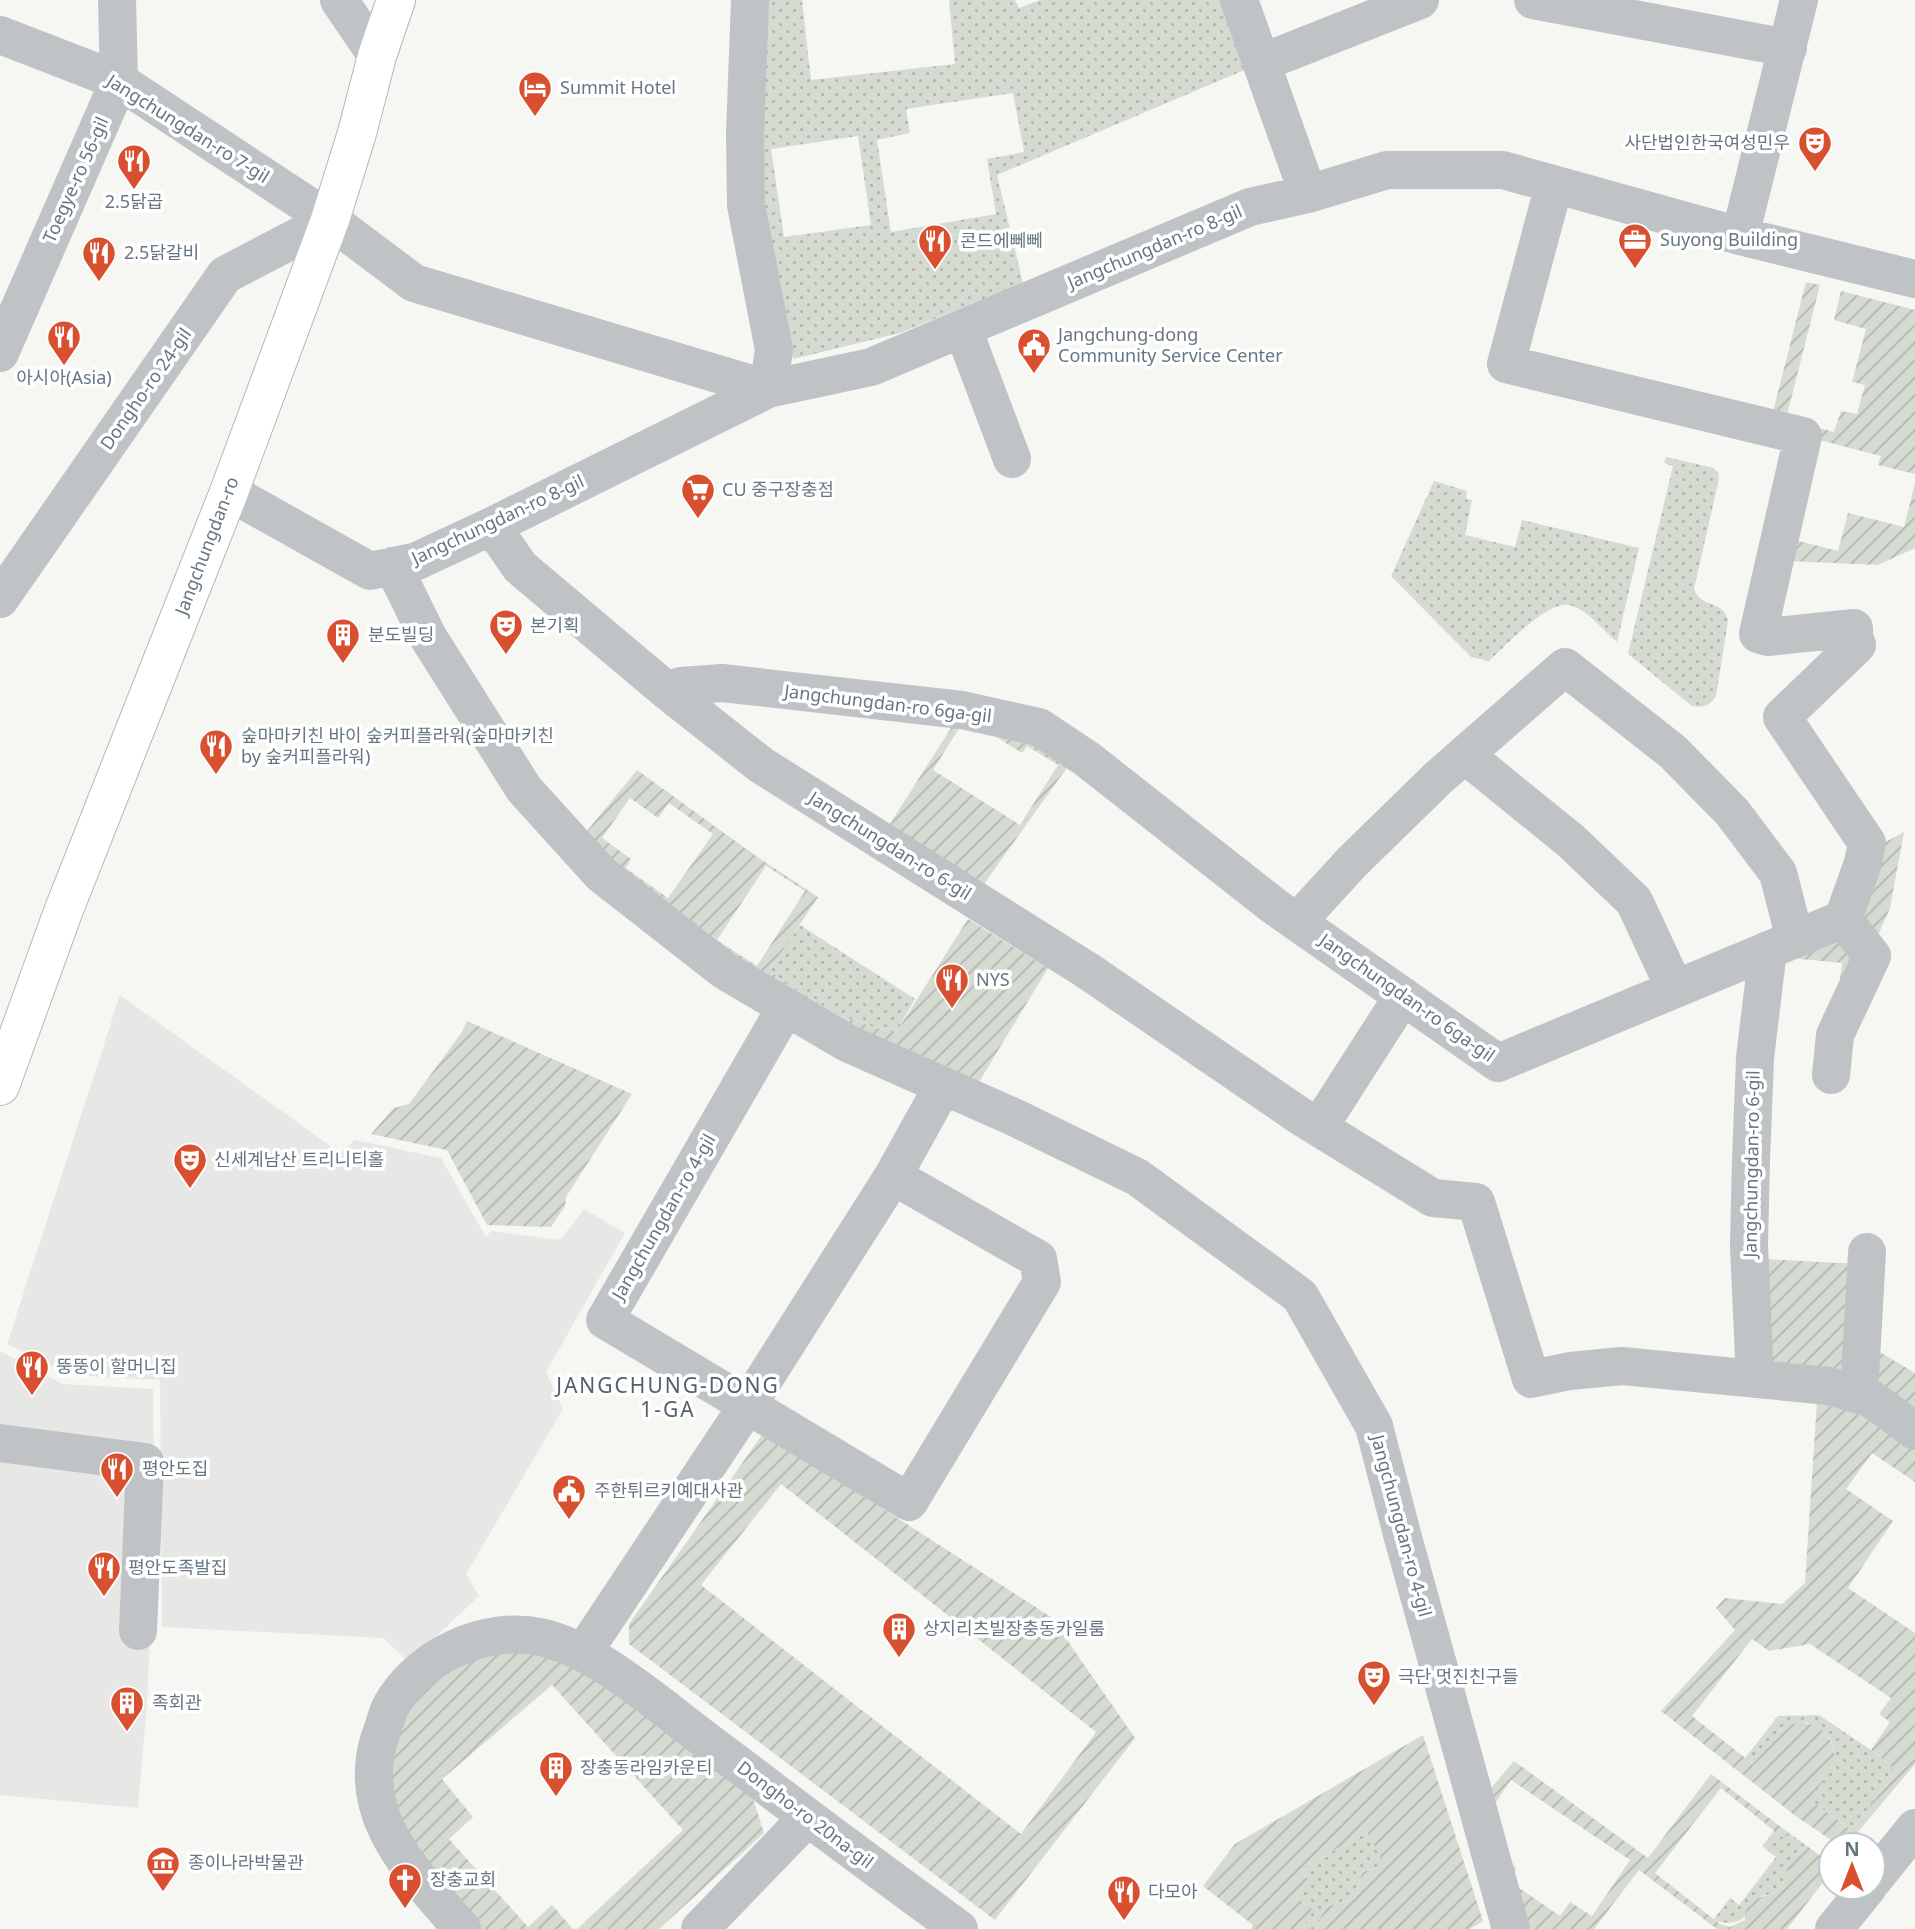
<svg xmlns="http://www.w3.org/2000/svg" width="1915" height="1929" viewBox="0 0 1915 1929" font-family="'Noto Sans','Noto Sans KR',sans-serif">
<style>
.built{fill:#e7e7e6}
.grass{fill:url(#grass-dots);fill-rule:evenodd}
.garden{fill:url(#garden-furrows);fill-rule:evenodd}
.lines{fill:none;stroke-linecap:round;stroke-linejoin:round}
.major-casing{stroke:#b3b7ba;stroke-width:40}
.minor{stroke:#bfc3c6;stroke-width:38}
.major{stroke:#fff;stroke-width:38}
.labels{text-anchor:middle;stroke-width:7;stroke-linejoin:round;paint-order:stroke}
.poi-label{font-size:18px;fill:#677782;stroke:#fff;text-anchor:start}
.street-label{font-size:18px;fill:#677782;stroke:#fff}
.quarter-label{font-size:21px;letter-spacing:2px;fill:#546068;stroke:#fff}
</style>
<defs>
<pattern id="grass-dots" width="8" height="8" patternUnits="userSpaceOnUse" patternTransform="scale(1.75)"><rect width="8" height="8" fill="#d6dbd2"/><path d="M2 2h.1M6 6h.1" fill="none" stroke="#b1b6b0" stroke-width="1.8" stroke-linecap="round"/></pattern>
<pattern id="garden-furrows" width="10" height="10" patternUnits="userSpaceOnUse" patternTransform="scale(1.75)"><rect width="10" height="10" fill="#d6dbd2"/><path d="M-1 1l2-2M0 10L10 0M9 11l2-2" fill="none" stroke="#b1b6b0"/></pattern>
</defs>
<rect width="100%" height="100%" fill="#f6f6f3"/>
<path class="built" d="M120,995L340,1153L355,1140L441,1158L486,1237L491,1231L560,1240L584,1209L625,1233L546,1372L563,1409L466,1574L479,1596L409,1662L383,1638L162,1627L160,1380L69,1375L7,1344Z
M0,1351L63,1384L153,1389L155,1538L147,1701L138,1808L0,1795Z"/>
<path class="grass" d="M766,0H802L811,80L955,64L949,0H1015L1019,8L1040,0H1239L1261,63L997,175L1023,283L900,333L793,359L761,198ZM1013,93L1024,152L987,159L996,214L891,232L877,140L910,133L906,109ZM858,136L871,225L784,237L771,149Z
M1666,457L1714,468L1718,473L1719,479L1694,589C1701,609 1725,600 1728,621L1716,696C1709,706 1705,708 1692,706L1628,654L1673,466L1664,463Z
M1434,481L1467,491L1466,499L1472,500L1465,535L1515,547L1522,520L1639,548L1617,642C1603,630 1587,609 1569,605C1548,600 1504,647 1489,661L1471,657L1391,576Z
M800,925L915,999L895,1034L837,1015L768,971Z
M1819,1715L1871,1750L1897,1771L1851,1830L1809,1799C1821,1782 1846,1754 1826,1734C1822,1729 1813,1726 1807,1722L1781,1729L1754,1764L1745,1758L1778,1716Z
M1775,1830L1782,1837L1793,1836L1807,1846C1804,1848 1800,1850 1797,1853C1783,1868 1791,1893 1761,1896C1749,1915 1739,1929 1713,1920L1730,1898L1739,1905L1776,1857L1762,1846Z
M1367,1832L1386,1866L1362,1872L1355,1899L1325,1907L1316,1929H1303L1311,1909L1297,1898L1306,1882L1302,1868Z"/>
<path class="garden" d="M1806,282L1820,285L1786,419L1834,432L1841,411L1857,414L1865,385L1852,382L1866,329L1834,320L1841,291L1915,310V474L1878,465L1881,456L1769,427Z
M1915,483V548L1878,565L1788,561L1791,539L1838,551L1848,513L1904,527Z
M958,717L1030,730L1071,762L979,891L886,830ZM961,725L975,733L982,728L1022,753L1027,746L1058,765L1020,825L933,770Z
M637,770L756,856L818,897L769,971L837,1015L895,1034L968,919L1048,968L976,1087L760,983L582,837ZM630,798L658,818L669,803L713,834L668,898L626,868L631,859L602,838ZM766,866L805,891L757,966L717,940Z
M1904,832L1890,908L1872,949L1854,923L1873,849Z
M1845,927L1867,957L1835,1021L1842,963L1780,957Z
M467,1021L632,1094L566,1197L565,1206L551,1227L487,1225L447,1150L371,1134L394,1108L409,1104L462,1032Z
M1763,1259L1859,1264L1855,1382L1764,1373Z
M1878,1351L1915,1373V1420L1874,1392Z
M1817,1401H1842L1915,1451V1482L1872,1453L1846,1489L1893,1521L1848,1588L1915,1633V1764L1852,1839L1834,1842L1797,1817L1661,1711L1735,1630L1716,1608L1725,1598L1782,1604L1805,1583ZM1752,1639L1769,1651L1810,1644L1891,1698L1879,1714L1890,1722L1871,1750L1897,1771L1851,1830L1809,1799C1817,1788 1829,1776 1833,1763C1840,1735 1809,1713 1785,1727C1773,1734 1763,1753 1753,1764L1692,1716Z
M764,1432L1051,1617L1135,1738L995,1920L629,1644V1624ZM781,1484L1096,1732L1021,1834L701,1585Z
M540,1637L752,1796L764,1833L659,1929H577L683,1830L552,1685L442,1779L473,1817L449,1839L528,1927L552,1905L573,1929H462L408,1867L376,1745L417,1673Z
M1423,1735L1483,1921L1470,1929H1316L1325,1907L1355,1899L1362,1872L1385,1866L1367,1832L1302,1868L1306,1882L1297,1898L1312,1909L1303,1929H1251L1253,1925L1203,1886L1235,1844Z
M1514,1761L1648,1858L1711,1774L1793,1836L1782,1837L1721,1788L1655,1873L1720,1924L1730,1927L1745,1920C1746,1889 1769,1903 1781,1886C1787,1878 1786,1868 1790,1860C1794,1854 1802,1850 1807,1846L1830,1863L1831,1872L1787,1929H1717L1639,1870L1594,1929H1516L1481,1800ZM1511,1780L1630,1860L1592,1916L1570,1902L1560,1916L1512,1883L1516,1868L1506,1859L1491,1809Z"/>
<g class="lines">
<g class="major-casing">
<path id="major" d="M0,1086L63,912L229,492L330,220L357,133L377,56L396,0"/>
</g>
<path class="minor" d="M339,0L377,56
M750,0L745,134L746,205L774,350L768,389
M1239,0L1308,194
M1533,0L1788,48
M0,35L119,81L330,220L414,283L768,389
M1261,63L1420,0
M1740,236L1799,0
M963,329L1012,459
M0,353L119,81L117,0
M229,492L370,571L417,561L492,526L768,389L871,367L1250,207L1308,194L1387,170H1503L1740,236L1915,279
M492,526L520,567L666,690L761,765L1088,971L1300,1116L1433,1198L1476,1202L1531,1379L1570,1371L1622,1366L1829,1386L1870,1398L1915,1431
M393,566L428,637L524,789L601,874L725,971L847,1043L1018,1119L1137,1177L1300,1296L1374,1426L1402,1534L1511,1929
M0,599L225,275L330,220
M666,690L681,686L722,683L962,710L1039,727L1087,759L1274,906L1498,1063L1843,919L1863,863L1867,843L1782,717L1857,645L1854,637V628L1768,637L1758,634L1803,436L1506,364L1554,185
M1465,755L1571,841L1634,901L1675,989
M1297,922L1352,862L1438,778L1565,667L1673,752L1732,812L1778,873L1795,939
M786,1007L605,1320L909,1502L1042,1282L1038,1259L893,1176
M1831,1075L1835,1035L1872,956L1843,919
M1319,1127L1403,996
M1755,1379L1749,1246L1751,1160L1755,1058L1768,950
M1859,1394L1867,1252
M0,1443L145,1462L138,1631
M583,1653L747,1406L893,1176L943,1086
M1873,1880L1915,1828
M462,1929C413,1872 351,1813 382,1731C385,1723 387,1713 391,1706C418,1657 484,1625 540,1637C586,1647 630,1682 667,1710C693,1731 720,1751 747,1771C817,1825 888,1877 959,1929
M700,1929L807,1818
M1834,1929L1868,1887"/>
<use href="#major" class="major"/>
</g>
<defs>
<g id="hotel-pin" transform="scale(1.75)"><path d="M0 17L-7.5 6A9.5 9.5 0 1 1 7.5 6Z" fill="#d95030" stroke="#fff"/><path d="M-6-4.5h1.5V1H6V5H4.5V3h-9V5H-6ZM-4 0a1.8 1.8 0 1 1 3.6 0ZM.5 0V-2.5h3Q6-2.5 6 0Z" fill="#fff"/></g>
<g id="theatre-pin" transform="scale(1.75)"><path d="M0 17L-7.5 6A9.5 9.5 0 1 1 7.5 6Z" fill="#d95030" stroke="#fff"/><path d="M-5-5.5Q0-4 5-5.5V0Q5 5 0 6Q-5 5-5 0ZM-3.3-2.5H-1v1.5H-3.3ZM1-2.5H3.3v1.5H1ZM-2.8 1Q0 5.5 2.8 1Z" fill="#fff"/></g>
<g id="restaurant-pin" transform="scale(1.75)"><path d="M0 17L-7.5 6A9.5 9.5 0 1 1 7.5 6Z" fill="#d95030" stroke="#fff"/><path d="M-5-6h1v4h1v-4h1v4h1v-4h1v5L-1.5 .5V6h-2V.5L-5-1ZM5-6V6H3V1.5H1.5Q1.5-4 5-6Z" fill="#fff"/></g>
<g id="office-pin" transform="scale(1.75)"><path d="M0 17L-7.5 6A9.5 9.5 0 1 1 7.5 6Z" fill="#d95030" stroke="#fff"/><path d="M-6-3h4V-5.5h4V-3h4V5H-6ZM-1-4.5V-3h2v-1.5ZM-6 0V1H6V0Z" fill="#fff"/></g>
<g id="civic-pin" transform="scale(1.75)"><path d="M0 17L-7.5 6A9.5 9.5 0 1 1 7.5 6Z" fill="#d95030" stroke="#fff"/><path d="M-.6-6.5H3V-4.5H.6V-3L4-1V1h2V6H-6V1h2V-1L-.6-3ZM-1.2 2.5V6h2.4V2.5Z" fill="#fff"/></g>
<g id="supermarket-pin" transform="scale(1.75)"><path d="M0 17L-7.5 6A9.5 9.5 0 1 1 7.5 6Z" fill="#d95030" stroke="#fff"/><path d="M-6-5.5h2.5l.6 2H6L4.5 2H-2.5L-4.4-4H-6ZM-1.5 3.2a1.3 1.3 0 1 0 .1 0ZM3 3.2a1.3 1.3 0 1 0 .1 0Z" fill="#fff"/></g>
<g id="building-pin" transform="scale(1.75)"><path d="M0 17L-7.5 6A9.5 9.5 0 1 1 7.5 6Z" fill="#d95030" stroke="#fff"/><path d="M-4-6H4V6H1V3H-1V6H-4ZM-2.5-4.3h1.7v1.8h-1.7ZM.8-4.3h1.7v1.8H.8ZM-2.5-1h1.7V.8h-1.7ZM.8-1h1.7V.8H.8Z" fill="#fff"/></g>
<g id="museum-pin" transform="scale(1.75)"><path d="M0 17L-7.5 6A9.5 9.5 0 1 1 7.5 6Z" fill="#d95030" stroke="#fff"/><path d="M0-6L6-3V-2H-6V-3ZM-5-1h2V3h-2ZM-1-1h2V3h-2ZM3-1h2V3H3ZM-6 4H6V6H-6Z" fill="#fff"/></g>
<g id="church-pin" transform="scale(1.75)"><path d="M0 17L-7.5 6A9.5 9.5 0 1 1 7.5 6Z" fill="#d95030" stroke="#fff"/><path d="M-1.2-6h2.4v3.5h3.3v2.4h-3.3V6h-2.4V-.1h-3.3v-2.4h3.3Z" fill="#fff"/></g>
</defs>
<g fill-rule="evenodd">
<use href="#hotel-pin" x="535" y="88"/>
<use href="#theatre-pin" x="1815" y="143"/>
<use href="#restaurant-pin" x="134" y="161"/>
<use href="#office-pin" x="1635" y="240"/>
<use href="#restaurant-pin" x="935" y="241"/>
<use href="#restaurant-pin" x="99" y="253"/>
<use href="#restaurant-pin" x="64" y="337"/>
<use href="#civic-pin" x="1034" y="345"/>
<use href="#supermarket-pin" x="698" y="490"/>
<use href="#theatre-pin" x="506" y="626"/>
<use href="#building-pin" x="343" y="635"/>
<use href="#restaurant-pin" x="216" y="746"/>
<use href="#restaurant-pin" x="952" y="980"/>
<use href="#theatre-pin" x="190" y="1160"/>
<use href="#restaurant-pin" x="32" y="1367"/>
<use href="#restaurant-pin" x="117" y="1469"/>
<use href="#civic-pin" x="569" y="1491"/>
<use href="#restaurant-pin" x="104" y="1568"/>
<use href="#building-pin" x="899" y="1629"/>
<use href="#theatre-pin" x="1374" y="1677"/>
<use href="#building-pin" x="127" y="1703"/>
<use href="#building-pin" x="556" y="1768"/>
<use href="#museum-pin" x="163" y="1863"/>
<use href="#church-pin" x="405" y="1880"/>
<use href="#restaurant-pin" x="1124" y="1892"/>
</g>
<g class="labels">
<g class="poi-label">
<text x="560" y="94">Summit Hotel</text>
<text x="1790" y="149" text-anchor="end">사단법인한국여성민우</text>
<text x="134" y="208" text-anchor="middle">2.5닭곱</text>
<text x="1660" y="246">Suyong Building</text>
<text x="960" y="247">콘드에뻬뻬</text>
<text x="124" y="259">2.5닭갈비</text>
<text x="1058" y="341">Jangchung-dong<tspan x="1058" dy="21">Community Service Center</tspan></text>
<text x="64" y="384" text-anchor="middle">아시아(Asia)</text>
<text x="722" y="496">CU 중구장충점</text>
<text x="530" y="632">본기획</text>
<text x="368" y="641">분도빌딩</text>
<text x="241" y="742">숲마마키친 바이 숲커피플라워(숲마마키친<tspan x="241" dy="21">by 숲커피플라워)</tspan></text>
<text x="976" y="986">NYS</text>
<text x="214" y="1166">신세계남산 트리니티홀</text>
<text x="56" y="1373">뚱뚱이 할머니집</text>
<text x="142" y="1475">평안도집</text>
<text x="594" y="1497">주한튀르키예대사관</text>
<text x="128" y="1574">평안도족발집</text>
<text x="923" y="1635">상지리츠빌장충동카일룸</text>
<text x="1398" y="1683">극단 멋진친구들</text>
<text x="152" y="1709">족회관</text>
<text x="580" y="1774">장충동라임카운티</text>
<text x="188" y="1869">종이나라박물관</text>
<text x="430" y="1886">장충교회</text>
<text x="1148" y="1898">다모아</text>
</g>
<g class="street-label">
<text transform="translate(188 129) rotate(32)" y="6">Jangchungdan-ro 7-gil</text>
<text transform="translate(76 180) rotate(-66)" y="6">Toegye-ro 56-gil</text>
<text transform="translate(1155 247) rotate(-23)" y="6">Jangchungdan-ro 8-gil</text>
<text transform="translate(146 389) rotate(-55)" y="6">Dongho-ro 24-gil</text>
<text transform="translate(498 520) rotate(-25)" y="6">Jangchungdan-ro 8-gil</text>
<text transform="translate(207 546) rotate(-69)" y="6">Jangchungdan-ro</text>
<text transform="translate(888 704) rotate(7)" y="6">Jangchungdan-ro 6ga-gil</text>
<text transform="translate(890 846) rotate(32)" y="6">Jangchungdan-ro 6-gil</text>
<text transform="translate(1407 998) rotate(35)" y="6">Jangchungdan-ro 6ga-gil</text>
<text transform="translate(1752 1164) rotate(-89)" y="6">Jangchungdan-ro 6-gil</text>
<text transform="translate(664 1217) rotate(-60)" y="6">Jangchungdan-ro 4-gil</text>
<text transform="translate(1401 1526) rotate(75)" y="6">Jangchungdan-ro 4-gil</text>
<text transform="translate(805 1815) rotate(37)" y="6">Dongho-ro 20na-gil</text>
</g>
<g class="quarter-label">
<text x="668" y="1393">JANGCHUNG-DONG<tspan x="668" dy="24">1-GA</tspan></text>
</g>
</g>
<g transform="translate(1852 1866)"><circle r="33" fill="#ffffff" stroke="#c2c9cd" stroke-width="2"/>
<path d="M0-5L12 26L0 18L-12 26Z" fill="#d95030"/>
<text y="-10" font-size="19" font-weight="bold" text-anchor="middle" fill="#677782">N</text>
</g>
</svg>
